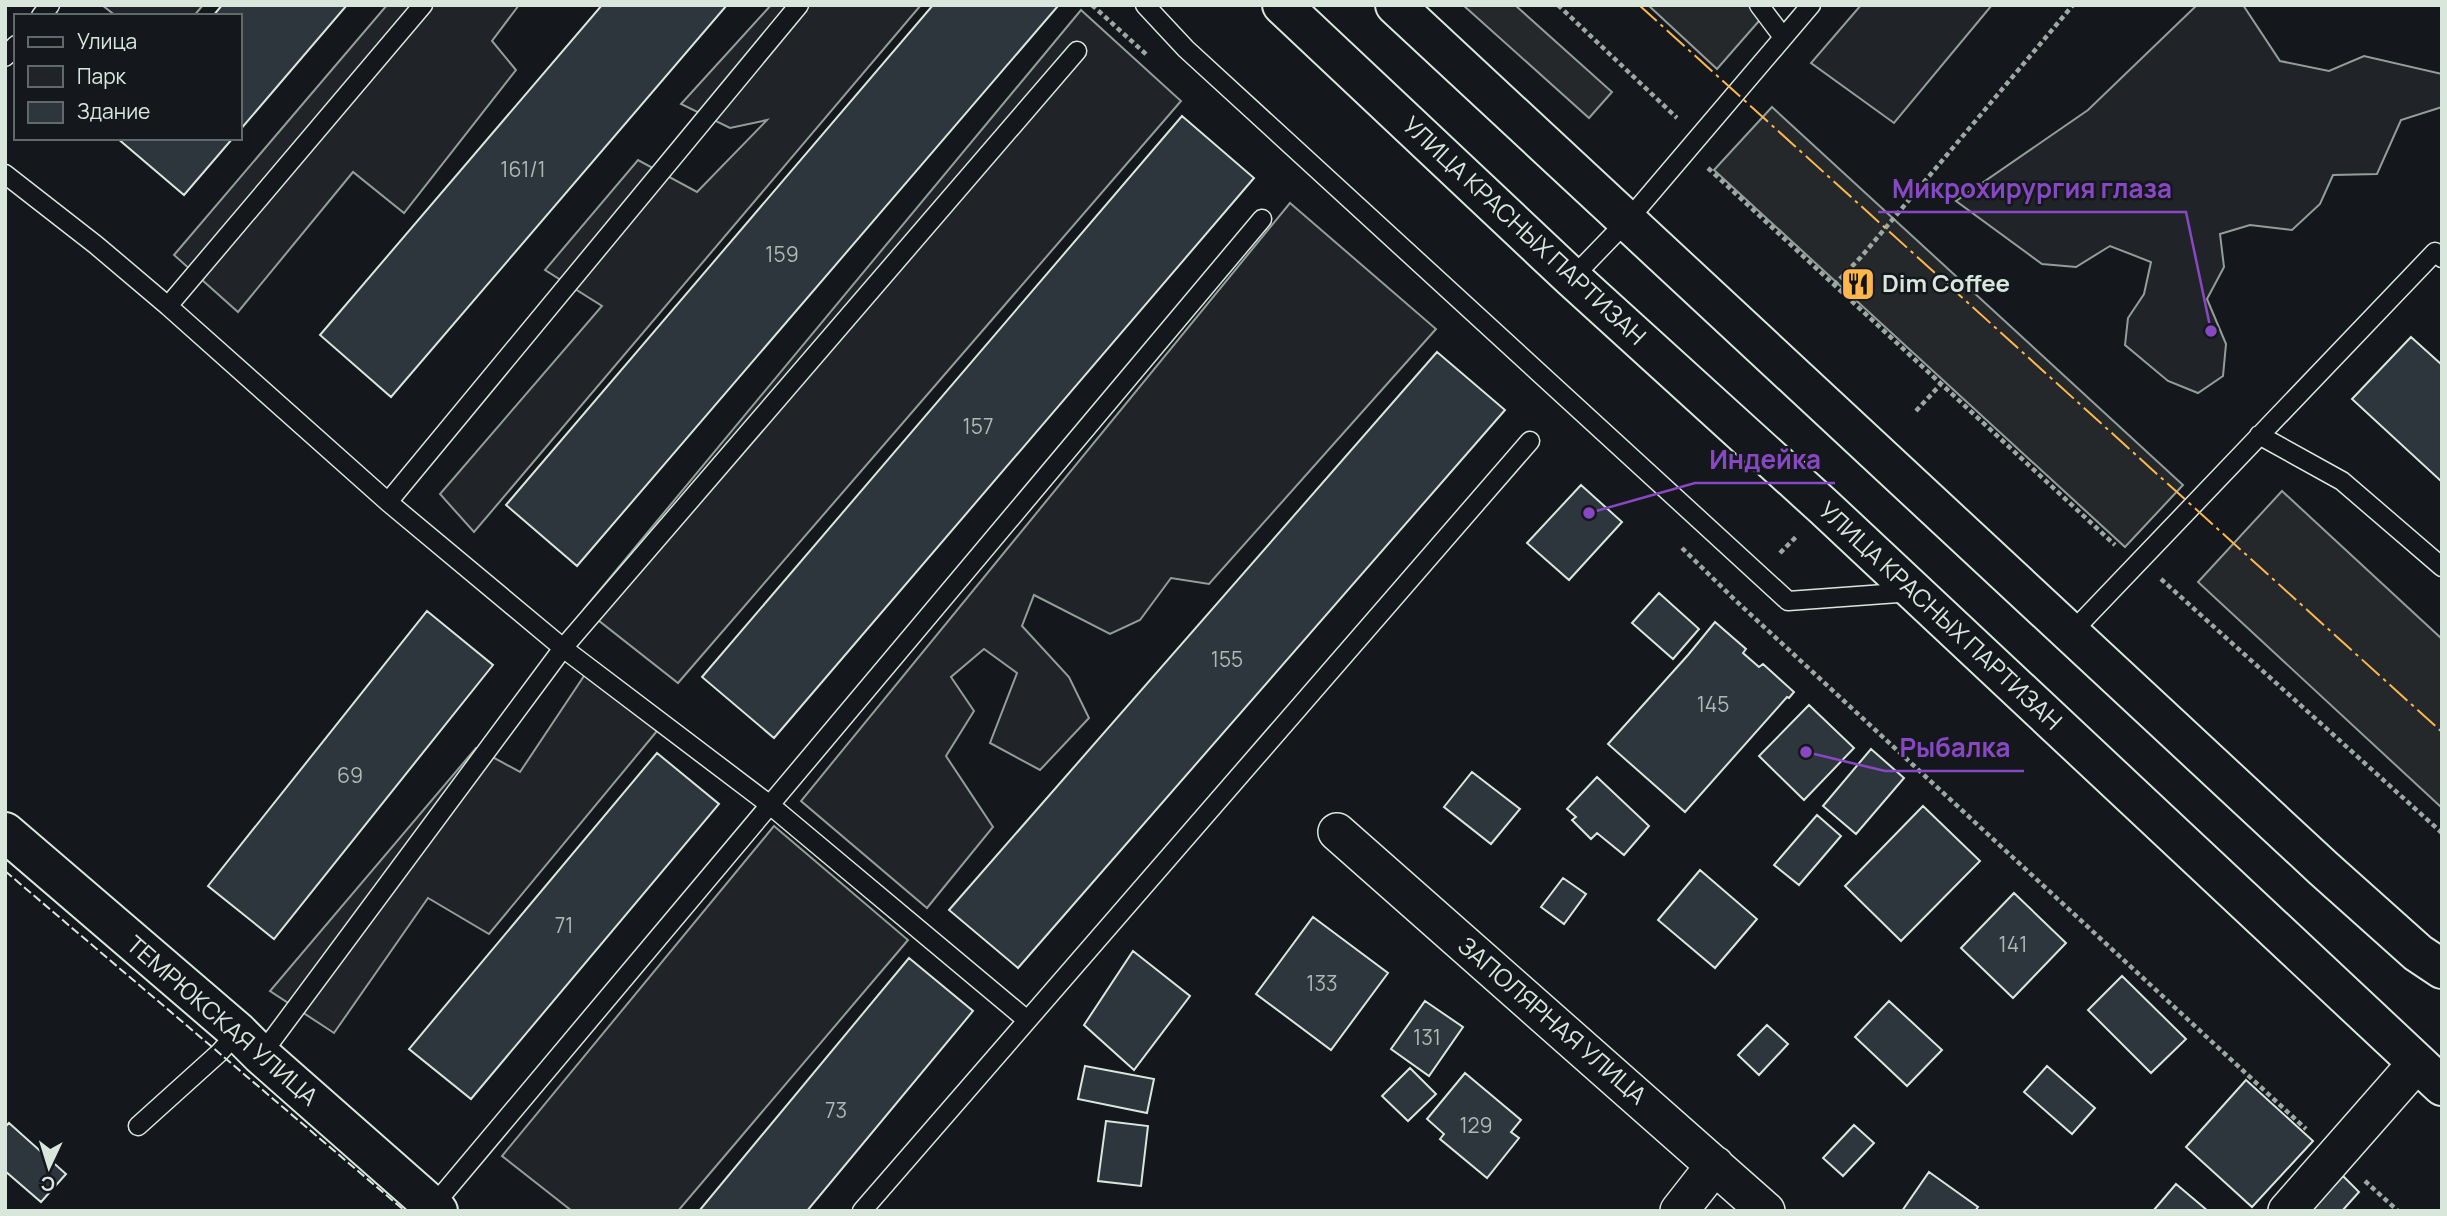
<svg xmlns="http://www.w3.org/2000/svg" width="2447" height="1216" viewBox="0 0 2447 1216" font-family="Manrope,sans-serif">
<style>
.green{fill:#202428;stroke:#939e99;stroke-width:2}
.parking{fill:#24282b;stroke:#939e99;stroke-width:2}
.building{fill:#2c363c;stroke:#d8e6dc;stroke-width:2}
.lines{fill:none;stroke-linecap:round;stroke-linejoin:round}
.lane-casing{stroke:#d8e6dc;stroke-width:21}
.street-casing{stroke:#d8e6dc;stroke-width:40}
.secondary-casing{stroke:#d8e6dc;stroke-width:42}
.highway-casing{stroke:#d8e6dc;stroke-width:42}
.path{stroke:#9da8a2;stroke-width:4.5;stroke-dasharray:5 3.5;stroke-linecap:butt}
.lane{stroke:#14181c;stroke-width:18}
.street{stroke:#14181c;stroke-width:37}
.secondary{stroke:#14181c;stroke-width:38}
.highway{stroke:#14181c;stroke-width:38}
.fence{stroke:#d8e6dc;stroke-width:2;stroke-dasharray:9 3.5;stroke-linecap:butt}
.power{stroke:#ffb74d;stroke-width:2;stroke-dasharray:24 5 3.5 5;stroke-linecap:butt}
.labels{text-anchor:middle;stroke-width:5;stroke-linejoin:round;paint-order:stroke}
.number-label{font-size:21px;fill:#adbab4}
.street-label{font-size:24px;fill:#d8e6dc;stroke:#14181c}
.poi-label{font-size:24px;font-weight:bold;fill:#d8e6dc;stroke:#14181c;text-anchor:start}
.leader{fill:none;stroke:#8948c3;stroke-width:2.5}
.callout-dot{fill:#8948c3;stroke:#14181c;stroke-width:2.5}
.callout-label{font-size:26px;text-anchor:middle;font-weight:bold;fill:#8948c3;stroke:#14181c;stroke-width:5;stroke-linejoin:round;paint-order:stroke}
</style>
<rect width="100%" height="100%" fill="#14181c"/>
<path class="green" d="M102,5H203L194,16H116Z
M387,5H519L492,41L516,70L404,213L353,172L238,312L174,255Z
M771,5H921L474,532L440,494L602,306L545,270L638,160L697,192L767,120L730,128L681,104Z
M1861,5H1992L1894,123L1811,63Z
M2197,5H2243L2280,61L2329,71L2364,56L2442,74V107L2401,120L2377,174L2333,175L2320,204L2292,230L2250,225L2220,234L2224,267L2207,299L2226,344L2223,376L2198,393L2168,381L2125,345L2128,318L2144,294L2151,262L2110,246L2076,267L2042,264L1956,201L2088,110Z
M1081,10L1181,101L678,683L584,609Z
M1290,203L1436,329L1209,584L1171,578L1140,620L1110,634L1034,595L1022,626L1069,677L1089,718L1040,770L990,743L1017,673L984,649L951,677L974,711L946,756L993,827L927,908L801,801Z
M588,670L657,731L489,934L428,898L334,1033L270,991L476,748L520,772Z
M774,826L908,940L678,1211H572L502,1156Z"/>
<path class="parking" d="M1463,5H1515L1612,92L1589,118Z
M1648,5H1773L1717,69Z
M1772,107L2183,485L2125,547L1714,170Z
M2282,491L2442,639V808L2198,582Z"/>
<path class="building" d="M222,5H347L240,130V16H213Z
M602,5H727L391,397L320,335Z
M933,5L1058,6L577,566L506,505Z
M1182,116L1254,178L774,738L702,677Z
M117,138H233L184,195Z
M2411,337L2442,365V482L2352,399Z
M1437,352L1505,410L1018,968L949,910Z
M1581,485L1622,522L1569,580L1527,543Z
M1659,593L1699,629L1673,659L1632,623Z
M427,611L493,665L274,939L208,886Z
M1715,622L1746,649L1743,653L1759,667L1763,664L1794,692L1789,698L1787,697L1685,812L1608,744L1688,655Z
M1809,705L1854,748L1804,800L1759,756Z
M1871,749L1904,778L1856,834L1823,806Z
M657,753L719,804L471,1099L409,1049Z
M1472,772L1520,809L1491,844L1444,807Z
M1597,777L1649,826L1624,855L1597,833L1591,839L1572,820L1576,817L1567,809Z
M1923,806L1980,861L1901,941L1845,886Z
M1817,815L1841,836L1799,885L1774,865Z
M1700,870L1757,919L1715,968L1658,920Z
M1563,878L1586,894L1564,924L1541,907Z
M2014,893L2066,943L2013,998L1961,948Z
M1313,917L1388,973L1331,1050L1256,994Z
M1133,951L1190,996L1134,1070L1084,1025Z
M909,958L973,1011L807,1211H699Z
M2122,976L2186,1039L2151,1073L2088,1010Z
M1425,1001L1463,1027L1429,1076L1391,1049Z
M1889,1001L1942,1050L1907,1086L1855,1037Z
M1767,1025L1788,1044L1759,1075L1738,1055Z
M1085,1066L1154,1079L1147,1113L1078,1099Z
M2047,1066L2095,1108L2072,1134L2024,1092Z
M1410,1068L1436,1094L1408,1121L1382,1096Z
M1465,1073L1521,1120L1511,1132L1519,1138L1487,1178L1440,1139L1444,1134L1427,1119Z
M2246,1080L2313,1141L2252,1207L2186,1147Z
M1106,1121L1148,1126L1141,1186L1098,1181Z
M9,1123L66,1174L41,1202L5,1171V1127Z
M1854,1125L1874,1143L1843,1176L1823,1158Z
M1929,1172L1978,1207L1975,1211H1902Z
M2343,1176L2359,1192L2342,1211H2310Z
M2176,1184L2208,1211H2153Z"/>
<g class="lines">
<g class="lane-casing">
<path id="lane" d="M1145,5L1186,49L1788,601L1912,592
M1759,5L1783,37
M41,16L50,5
M5,57L16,45
M5,174L96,245L168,306L388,502L563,648L770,805L1027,1020
M1572,278L1628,220L1811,5
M168,306L423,5
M2259,435L2342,481L2442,567
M388,502L799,5
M2070,634L2435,252L2442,258
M261,1055L563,648L1077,51
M138,1126L219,1053L238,1032
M433,1206L1262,219
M862,1211L1530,441"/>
</g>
<g class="street-casing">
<path id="street" d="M1337,832L1766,1211
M1679,1211L1715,1165
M2287,1211L2416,1064"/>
</g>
<g class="secondary-casing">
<path id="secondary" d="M5,832L238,1032L261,1055L438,1211"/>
</g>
<g class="highway-casing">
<path id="highway" d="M1282,5L1572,278L1824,507L2442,1086
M1395,5L2323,868L2418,953L2442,969"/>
</g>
<path class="path" d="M1092,5L1148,56
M1558,5L1677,118
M1708,168L2115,545
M1834,285L1861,257L2073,5
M1916,411L1941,384
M1682,548L1735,600L2306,1129
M1780,553L1798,535
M2161,579L2442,833
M2365,1181L2398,1211"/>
<use href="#lane" class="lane"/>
<use href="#street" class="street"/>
<use href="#secondary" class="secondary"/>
<use href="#highway" class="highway"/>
<path class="fence" d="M5,871L405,1211"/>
<path class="power" d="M1639,5L2442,732"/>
</g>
<defs>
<g id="restaurant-square" transform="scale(1.75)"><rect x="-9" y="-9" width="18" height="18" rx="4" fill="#ffb74d" stroke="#14181c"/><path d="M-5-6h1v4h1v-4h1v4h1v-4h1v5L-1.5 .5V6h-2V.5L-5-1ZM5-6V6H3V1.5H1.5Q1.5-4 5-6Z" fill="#111"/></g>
</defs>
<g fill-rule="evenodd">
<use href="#restaurant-square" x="1858" y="284"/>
</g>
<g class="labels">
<g class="number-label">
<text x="523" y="177">161/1</text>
<text x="782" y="262">159</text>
<text x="978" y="434">157</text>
<text x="1227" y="667">155</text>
<text x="1713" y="712">145</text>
<text x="350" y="783">69</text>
<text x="564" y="933">71</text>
<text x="2013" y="952">141</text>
<text x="1322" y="991">133</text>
<text x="1427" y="1045">131</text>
<text x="836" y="1118">73</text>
<text x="1476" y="1133">129</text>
</g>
<g class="street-label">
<text transform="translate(1524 231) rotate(43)" y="8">УЛИЦА КРАСНЫХ ПАРТИЗАН</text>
<text transform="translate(1940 616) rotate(43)" y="8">УЛИЦА КРАСНЫХ ПАРТИЗАН</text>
<text transform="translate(222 1021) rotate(41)" y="8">ТЕМРЮКСКАЯ УЛИЦА</text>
<text transform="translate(1552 1021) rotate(41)" y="8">ЗАПОЛЯРНАЯ УЛИЦА</text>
</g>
<g class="poi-label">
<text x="1882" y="292">Dim Coffee</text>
</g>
</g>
<path class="leader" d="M2211 331L2186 212H1878M1589 513L1695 483H1835M1806 752L1885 771H2024"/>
<g class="callout-dot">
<circle cx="2211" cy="331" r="7"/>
<circle cx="1589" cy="513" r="7"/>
<circle cx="1806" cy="752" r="7"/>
</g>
<g class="callout-label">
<text x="2032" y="198">Микрохирургия глаза</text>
<text x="1765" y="469">Индейка</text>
<text x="1955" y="757">Рыбалка</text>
</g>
<rect width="2447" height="1216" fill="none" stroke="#d8e6dc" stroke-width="14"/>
<rect x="14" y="14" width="228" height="126" fill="#14181c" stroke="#626a69" stroke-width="2"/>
<rect x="28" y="37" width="35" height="10" fill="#14181c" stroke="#626a69" stroke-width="2"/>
<text x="77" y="49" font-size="21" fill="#d8e6dc">Улица</text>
<rect x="28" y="66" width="35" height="21" fill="#202428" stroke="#626a69" stroke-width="2"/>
<text x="77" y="84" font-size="21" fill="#d8e6dc">Парк</text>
<rect x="28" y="102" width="35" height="21" fill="#2c363c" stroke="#626a69" stroke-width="2"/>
<text x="77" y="119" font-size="21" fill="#d8e6dc">Здание</text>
<g transform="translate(49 1167) rotate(184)" stroke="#14181c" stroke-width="5" paint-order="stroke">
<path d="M0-5L12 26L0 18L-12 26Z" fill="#d8e6dc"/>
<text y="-10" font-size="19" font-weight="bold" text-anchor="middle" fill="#d8e6dc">С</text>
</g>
</svg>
